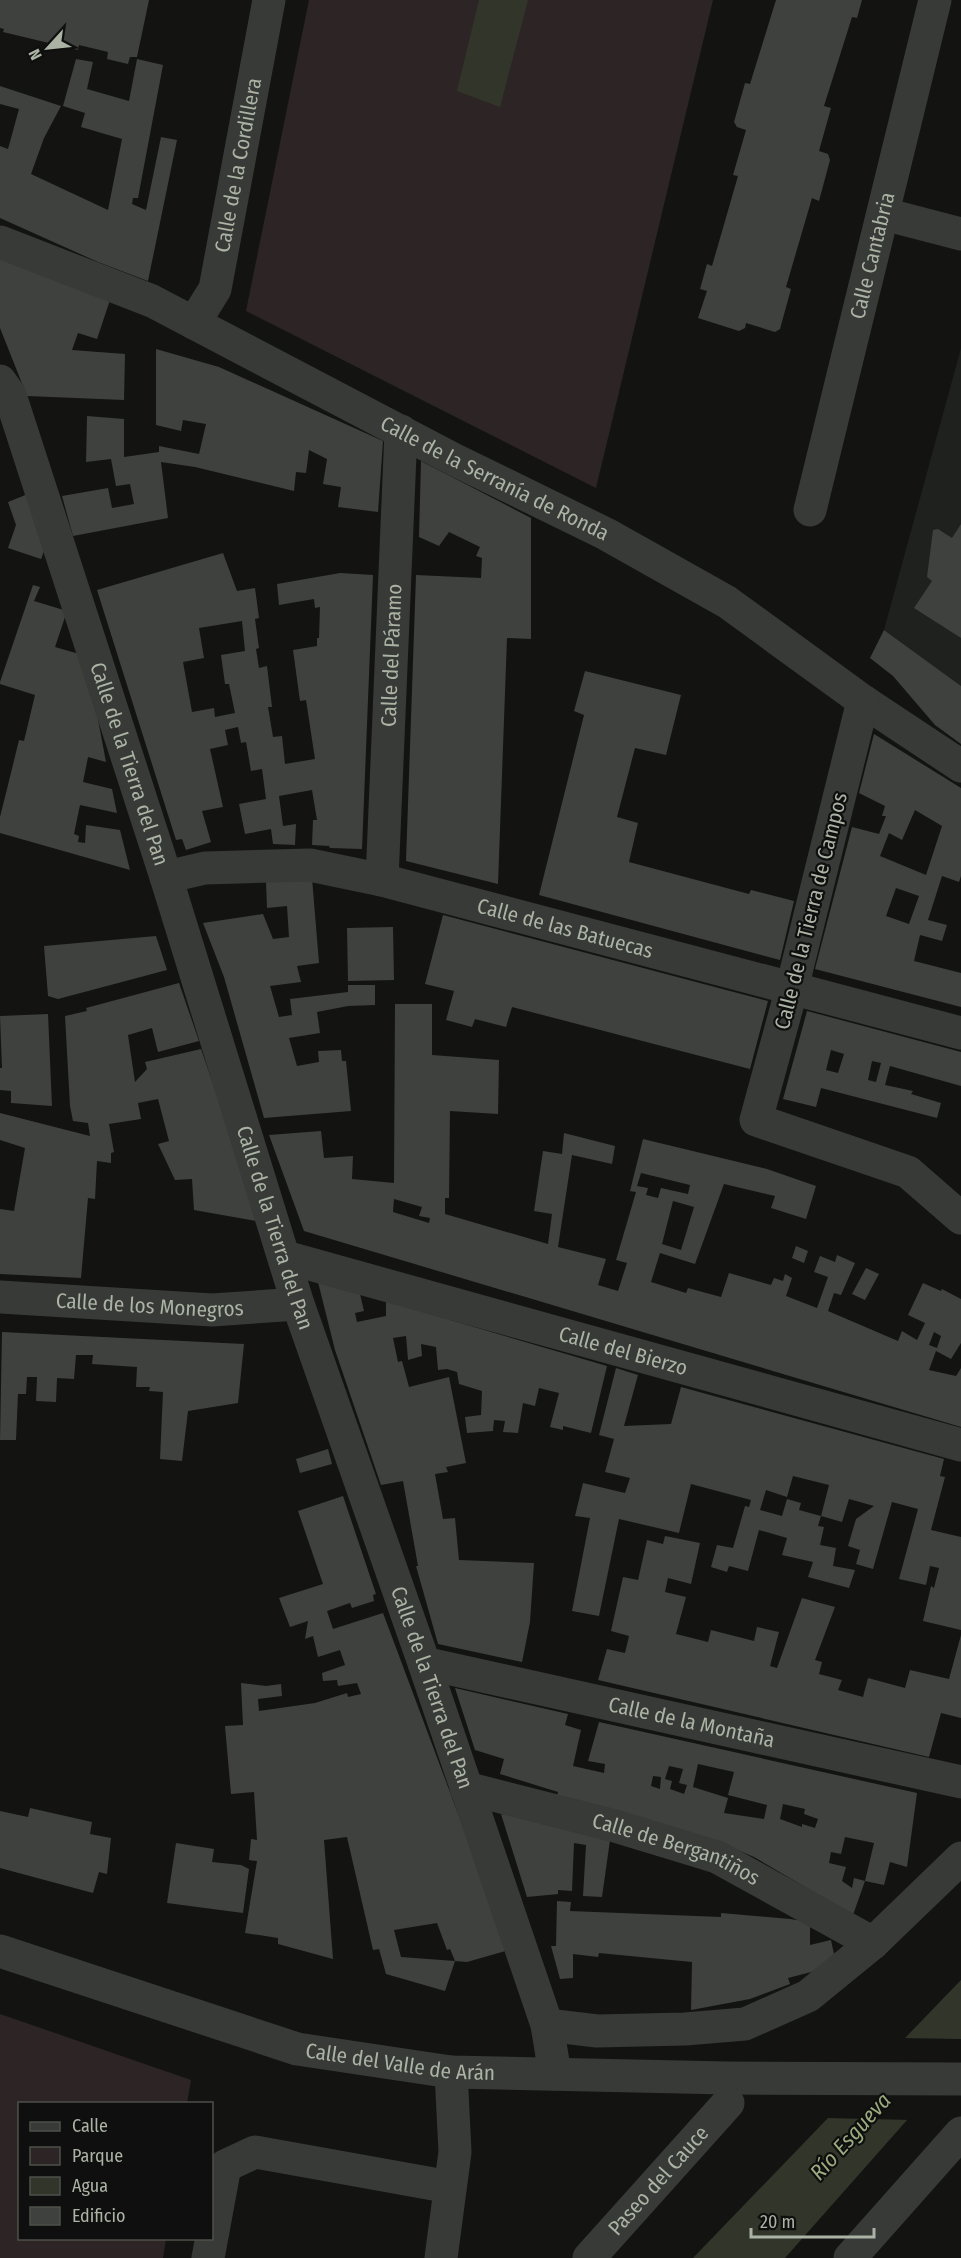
<svg xmlns="http://www.w3.org/2000/svg" width="961" height="2258" viewBox="0 0 961 2258" font-family="'Fira Sans Condensed',sans-serif">
<style>
.built{fill:#1f211f}
.green{fill:#2d2525}
.water{fill:#32362a}
.pier{fill:#131412}
.building{fill:#3e413d;fill-rule:evenodd}
.lines{fill:none;stroke-linecap:round;stroke-linejoin:round}
.minor{stroke:#373a36;stroke-width:33}
.labels{text-anchor:middle;stroke-width:4.5;stroke-linejoin:round;paint-order:stroke}
.street-label{font-size:21px;fill:#abb3a5;stroke:#0e0f0e}
.water-label{font-size:22px;font-style:italic;fill:#9bab7f;stroke:#0e0f0e}
</style>
<rect width="100%" height="100%" fill="#131412"/>
<path class="built" d="M961,348V686L884,630Z"/>
<path class="green" d="M309,0H713L596,488L246,311Z
M0,2014L191,2080L187,2103L20,2104V2238L166,2239L163,2258H0Z"/>
<path class="water" d="M479,0H528L500,107L457,91Z
M961,1980V2059L785,2258H693Z"/>
<path class="pier" d="M901,2038L961,2039V2064L911,2120L824,2118Z"/>
<path class="building" d="M0,0H149L137,57H130L128,64L107,59L108,52L79,45L78,50L3,32L4,29L0,28Z
M776,0H862L857,18L852,17L824,106L831,108L819,151L828,154L830,160L819,201L812,198L786,287L791,289L780,329L775,332L746,323L745,328L739,331L698,318L707,291L700,289L707,264L712,266L738,176L733,175L746,130L737,127L734,122L745,83L750,84Z
M76,59L93,62L87,89L129,101L137,59L163,65L138,198H133L132,204L146,210L161,137L177,140L148,281L98,262L0,218V146L8,149L19,109L0,104V86L61,106L44,138L31,174L108,210L122,139L81,127L85,113L63,106Z
M0,258L111,297L97,339L78,333L72,350L125,354L124,400L27,396L0,328Z
M156,349L219,367L383,441L378,512L338,507L341,487L323,484L327,459L309,450L306,473L296,472L294,491L195,467L161,462L168,518L73,536L62,496L108,488L112,508L134,504L130,484L116,486L111,459L86,462L87,416L124,419V457L159,452V446L199,454L206,424L183,420L181,431L156,425Z
M421,461L531,518V639L507,638L498,884L406,861L416,575L481,578L482,558L476,556L480,547L449,532L439,546L419,537Z
M28,494L46,546L41,559L8,548L16,525L8,502Z
M961,524V638L914,608L932,581L927,577L933,530L938,529L952,538Z
M223,553L237,591L255,588L259,618L255,619L259,648L256,649L259,668L267,666L272,707H268L273,737L282,736L285,764L315,759L306,700L300,701L293,650L317,646V638H319L320,607L315,608L314,599L279,605L277,584L340,573L373,575L362,849L330,848L329,846L312,845L313,820H317L312,790L279,796L283,826L296,824L295,845L273,844L271,829L245,834L239,804L266,799L262,769L251,771L246,742L241,743L238,727L225,730L228,745L210,749L223,807L202,811L211,842L186,850L182,839L176,840L97,590ZM242,621L245,651L221,655L225,684H229L235,713L215,717L214,708L192,712L183,662L204,658L199,628Z
M33,585L40,587L34,601L67,611L55,647L86,656L106,762L88,757L83,782L112,789L117,813L80,805L74,834L79,836L78,842L85,843L86,825L120,830L130,870L0,833V817L7,789L19,740L24,741L35,695L0,684V682Z
M884,630L961,686V744L935,725L893,676L870,658Z
M585,671L681,695L666,755L635,748L617,817L638,823L629,862L749,894L751,890L794,901L780,960L539,895L584,715L574,711Z
M874,734L961,788V876L959,882L942,876L928,920L947,925L942,941L920,935L914,961L961,973V1007L815,969L852,827L879,834L886,816H882L885,806L859,793ZM915,810L942,826L926,875L880,856L889,833L902,840ZM896,888L919,896L909,924L886,916Z
M312,878L319,963L297,966L301,982L270,986L279,1017L292,1015L290,999L348,992V985H375V1005L348,1006L317,1012L320,1033L289,1038L297,1066L319,1062L318,1051L341,1050L342,1061H346L351,1111L264,1118L224,977L203,923L263,914L273,939L289,937L287,906L267,908L266,882Z
M443,915L768,1001L750,1069L512,1007L506,1027L475,1019L472,1027L446,1020L454,991L425,984Z
M393,927L394,980L348,981L347,928Z
M156,936L167,970L58,999L48,996L44,946Z
M179,983L199,1041L158,1052L152,1028L128,1035L135,1082L147,1069L145,1062L201,1049L261,1222L194,1210L192,1179L175,1180L158,1144L169,1141L158,1099L138,1103L141,1119L109,1124L114,1152L111,1153V1163L97,1161L95,1199L88,1198L81,1278L0,1274V1209L14,1211L25,1148L0,1140V1113L90,1136L88,1123L73,1121L70,1106L65,1016L87,1011L86,1008Z
M395,1004H432V1055L499,1060L498,1114L450,1111L449,1198H445V1214L548,1244L552,1214L534,1211L543,1151L562,1154L564,1133L615,1146L612,1164L572,1155L558,1247L606,1259L598,1285L618,1291L627,1263L616,1260L636,1192L630,1191L643,1139L767,1169L816,1186L806,1219L771,1208L775,1196L724,1184L695,1264L660,1253L651,1282L686,1293L688,1288L721,1297L729,1273L771,1285L774,1278L783,1281L785,1274L792,1278L786,1296L817,1308L828,1277L814,1272L820,1256L835,1262L837,1255L855,1263L841,1295L834,1293L828,1311L898,1341L902,1331L917,1340L925,1323L908,1315L923,1283L941,1291L942,1289L961,1299V1343L951,1359L936,1351L929,1370L956,1376L961,1368V1427L304,1231L269,1135L321,1131L324,1158L353,1156L352,1179L394,1183ZM641,1173L690,1185L688,1194L661,1188L658,1198L646,1195L648,1188L637,1186ZM394,1199L422,1207L419,1216L430,1218L429,1223L393,1212ZM673,1201L694,1207L681,1250L662,1244ZM934,1332L941,1336L937,1348L929,1345Z
M807,1011L961,1052V1086L890,1066L885,1085L913,1091L911,1094L941,1103L937,1118L821,1088L816,1107L783,1099ZM831,1050L844,1054L838,1073L826,1070ZM872,1061L881,1063L876,1082L868,1080Z
M48,1014L52,1106L11,1103V1091L0,1090V1068H2L0,1016Z
M796,1246L808,1251L804,1263L792,1258Z
M866,1268L879,1274L865,1300L852,1294Z
M318,1282L360,1294L364,1311L355,1313L357,1322L386,1316V1301L607,1366L591,1433L563,1426V1430L550,1427L559,1393L539,1388L535,1406L523,1403L518,1433L503,1432L505,1421L494,1420L493,1431L467,1433L465,1417L481,1415L482,1391L459,1384L457,1372L447,1369L438,1370L436,1347L421,1344L422,1356L408,1360L406,1336L393,1338L398,1362L402,1361L409,1387L449,1377L466,1463L446,1467L448,1472L435,1474L443,1519L455,1518L459,1560L534,1563L530,1622L522,1662L438,1644L416,1566H418L403,1481L381,1485L335,1350Z
M2,1332L244,1344L238,1403L188,1411L182,1461L160,1459L163,1392L149,1391L150,1387H136L137,1367L92,1364L93,1355H76L74,1379L57,1378L56,1402L36,1401L37,1377H27L26,1394H18L16,1440H0Z
M616,1368L638,1375L624,1426L671,1424L681,1387L944,1459L940,1476L945,1477L931,1530L961,1537V1630L923,1621L931,1586L934,1588L939,1568L930,1566L926,1585L899,1579L918,1509L892,1502L873,1569L856,1564L860,1550L848,1546L856,1519L874,1506L849,1499L842,1522L821,1516L829,1485L793,1476L787,1497L766,1490L760,1510L782,1516L787,1499L801,1503L799,1510L821,1516L818,1526L824,1527L820,1545L836,1548L833,1566L855,1570L849,1588L808,1577L813,1562L782,1555L787,1538L759,1530L748,1571L729,1566L727,1572L711,1567L717,1545L733,1548L745,1506L749,1507L751,1500L691,1484L679,1533L619,1519L599,1616L572,1611L590,1518L575,1516L583,1483L625,1493L630,1478L605,1472L614,1439L599,1435Z
M328,1449L332,1464L300,1473L296,1459Z
M343,1496L376,1594L373,1595L374,1601L352,1608L350,1603L327,1611L333,1629L383,1613L509,1950L467,1962L455,1961L450,1949L447,1950L437,1923L394,1930L401,1957L455,1961L445,1991L386,1974L379,1949L373,1950L347,1837L324,1840L333,1959L278,1944V1938L245,1933L257,1861L249,1860L251,1839L257,1840L254,1792L231,1794L225,1726L243,1725L241,1683L266,1686L281,1684L282,1696L258,1699L259,1711L315,1703L347,1693L348,1697L361,1694L357,1683L338,1686L337,1680L323,1681L322,1673L345,1665L340,1650L318,1657L313,1636L305,1639L308,1621L290,1627L279,1598L323,1584L298,1511Z
M665,1536L700,1543L691,1584L668,1578L665,1592L686,1597L676,1634L708,1642L711,1630L754,1641L757,1627L779,1632L770,1666L777,1668L802,1598L835,1607L815,1660L822,1662L819,1674L842,1680L838,1690L863,1697L868,1678L905,1688L910,1670L949,1679L961,1635V1718L941,1713L929,1757L598,1680L607,1649L625,1653L629,1636L611,1631L623,1577L638,1580L647,1540L663,1544Z
M455,1688L568,1714L565,1725L581,1730L573,1766L604,1773L605,1764L588,1761L599,1722L917,1793L907,1867L890,1862L884,1885L865,1881L874,1843L845,1837L841,1854L831,1852L829,1863L846,1867L842,1881L852,1888L854,1878L865,1881L853,1915L754,1857L717,1841L556,1800L558,1792L500,1774L504,1759L475,1750ZM698,1764L734,1772L728,1795L767,1805L764,1819L724,1813L728,1798L693,1787ZM669,1766L683,1769L679,1783L687,1785L684,1794L670,1789L672,1781L665,1779ZM653,1776L661,1777L660,1789L651,1786ZM783,1804L805,1809L804,1814L818,1819L815,1828L802,1824V1827L780,1819Z
M30,1808L92,1822L90,1834L111,1838L107,1874L99,1872L93,1893L0,1868V1811L28,1817Z
M501,1814L566,1824L611,1833L602,1897L583,1896L586,1845L574,1843L572,1891L558,1890V1894L527,1897Z
M176,1843L214,1849L212,1862L241,1865L249,1869L243,1913L167,1903Z
M557,1901L571,1902L570,1911L721,1917V1913L790,1919L810,1922V1945L831,1940L834,1954L819,1970L788,1978L790,1984L750,1999L691,2010L692,1962L599,1953L598,1957L573,1954V1978L560,1979L551,1946H556Z"/>
<g class="lines">
<g class="minor">
<path d="M884,214L961,234"/>
<path id="s1" d="M0,242L152,301L455,460L606,534L727,602L863,701L961,766"/>
<path id="s2" d="M194,323L215,289L269,0"/>
<path id="s3" d="M0,381L10,395L166,877L298,1304L424,1663L547,2025L555,2074"/>
<path id="s4" d="M810,510L935,0"/>
<path d="M863,701L792,988L756,1120L908,1172L961,1218"/>
<path id="s5" d="M166,877L205,868L310,865L382,880L961,1033"/>
<path id="s6" d="M382,880L401,431"/>
<path id="s7" d="M285,1257L961,1445"/>
<path id="s8" d="M0,1297L212,1310L298,1304"/>
<path id="s9" d="M424,1663L961,1782"/>
<path id="s10" d="M466,1788L615,1826L717,1857L873,1943"/>
<path id="s11" d="M0,1951L297,2049L451,2072L727,2078L961,2079"/>
<path d="M547,2025L597,2031L685,2029L745,2024L808,1996L873,1943L961,1858"/>
<path d="M208,2258L225,2166L255,2152L450,2187"/>
<path d="M441,2258L455,2152L451,2072"/>
<path id="s12" d="M589,2258L728,2103"/>
<path d="M850,2258L961,2133"/>
</g>
</g>
<g class="labels">
<g class="street-label">
<text dy="7" stroke="none"><textPath href="#s2" startOffset="166">Calle de la Cordillera</textPath></text>
<text dy="7" stroke="none"><textPath href="#s4" startOffset="262">Calle Cantabria</textPath></text>
<text dy="7" stroke="none"><textPath href="#s1" startOffset="549">Calle de la Serranía de Ronda</textPath></text>
<text dy="7" stroke="none"><textPath href="#s6" startOffset="225">Calle del Páramo</textPath></text>
<text dy="7" stroke="none"><textPath href="#s3" startOffset="405">Calle de la Tierra del Pan</textPath></text>
<text transform="translate(811 911) rotate(-76)" y="7">Calle de la Tierra de Campos</text>
<text dy="7" stroke="none"><textPath href="#s5" startOffset="408">Calle de las Batuecas</textPath></text>
<text dy="7" stroke="none"><textPath href="#s3" startOffset="891">Calle de la Tierra del Pan</textPath></text>
<text dy="7" stroke="none"><textPath href="#s8" startOffset="150">Calle de los Monegros</textPath></text>
<text dy="7" stroke="none"><textPath href="#s7" startOffset="351">Calle del Bierzo</textPath></text>
<text dy="7" stroke="none"><textPath href="#s3" startOffset="1377">Calle de la Tierra del Pan</textPath></text>
<text dy="7" stroke="none"><textPath href="#s9" startOffset="274">Calle de la Montaña</textPath></text>
<text dy="7" stroke="none"><textPath href="#s10" startOffset="219">Calle de Bergantiños</textPath></text>
<text dy="7" stroke="none"><textPath href="#s11" startOffset="417">Calle del Valle de Arán</textPath></text>
<text dy="7" stroke="none"><textPath href="#s12" startOffset="104">Paseo del Cauce</textPath></text>
</g>
<g class="water-label">
<text transform="translate(850 2136) rotate(-48)" y="8">Río Esgueva</text>
</g>
</g>
<rect x="18" y="2102" width="195" height="138" fill="#0e0f0e" stroke="#4d514a" stroke-width="1.5"/>
<rect x="30" y="2122" width="30" height="9" fill="#373a36" stroke="#4d514a" stroke-width="1.5"/>
<text x="72" y="2132" font-size="18" fill="#abb3a5">Calle</text>
<rect x="30" y="2147" width="30" height="18" fill="#2d2525" stroke="#4d514a" stroke-width="1.5"/>
<text x="72" y="2162" font-size="18" fill="#abb3a5">Parque</text>
<rect x="30" y="2177" width="30" height="18" fill="#32362a" stroke="#4d514a" stroke-width="1.5"/>
<text x="72" y="2192" font-size="18" fill="#abb3a5">Agua</text>
<rect x="30" y="2207" width="30" height="18" fill="#3e413d" stroke="#4d514a" stroke-width="1.5"/>
<text x="72" y="2222" font-size="18" fill="#abb3a5">Edificio</text>
<g transform="translate(48 48) rotate(243)" stroke="#0e0f0e" stroke-width="4.5" paint-order="stroke">
<path d="M0-4.5L10 22L0 15L-10 22Z" fill="#abb3a5"/>
<text y="-9" font-size="16" font-weight="bold" text-anchor="middle" fill="#abb3a5">N</text>
</g>
<path d="M751 2228v9h123v-9" fill="none" stroke="#abb3a5" stroke-width="3"/>
<text x="760" y="2228" font-size="18" fill="#abb3a5" stroke="#0e0f0e" stroke-width="4.5" paint-order="stroke">20 m</text>
</svg>
